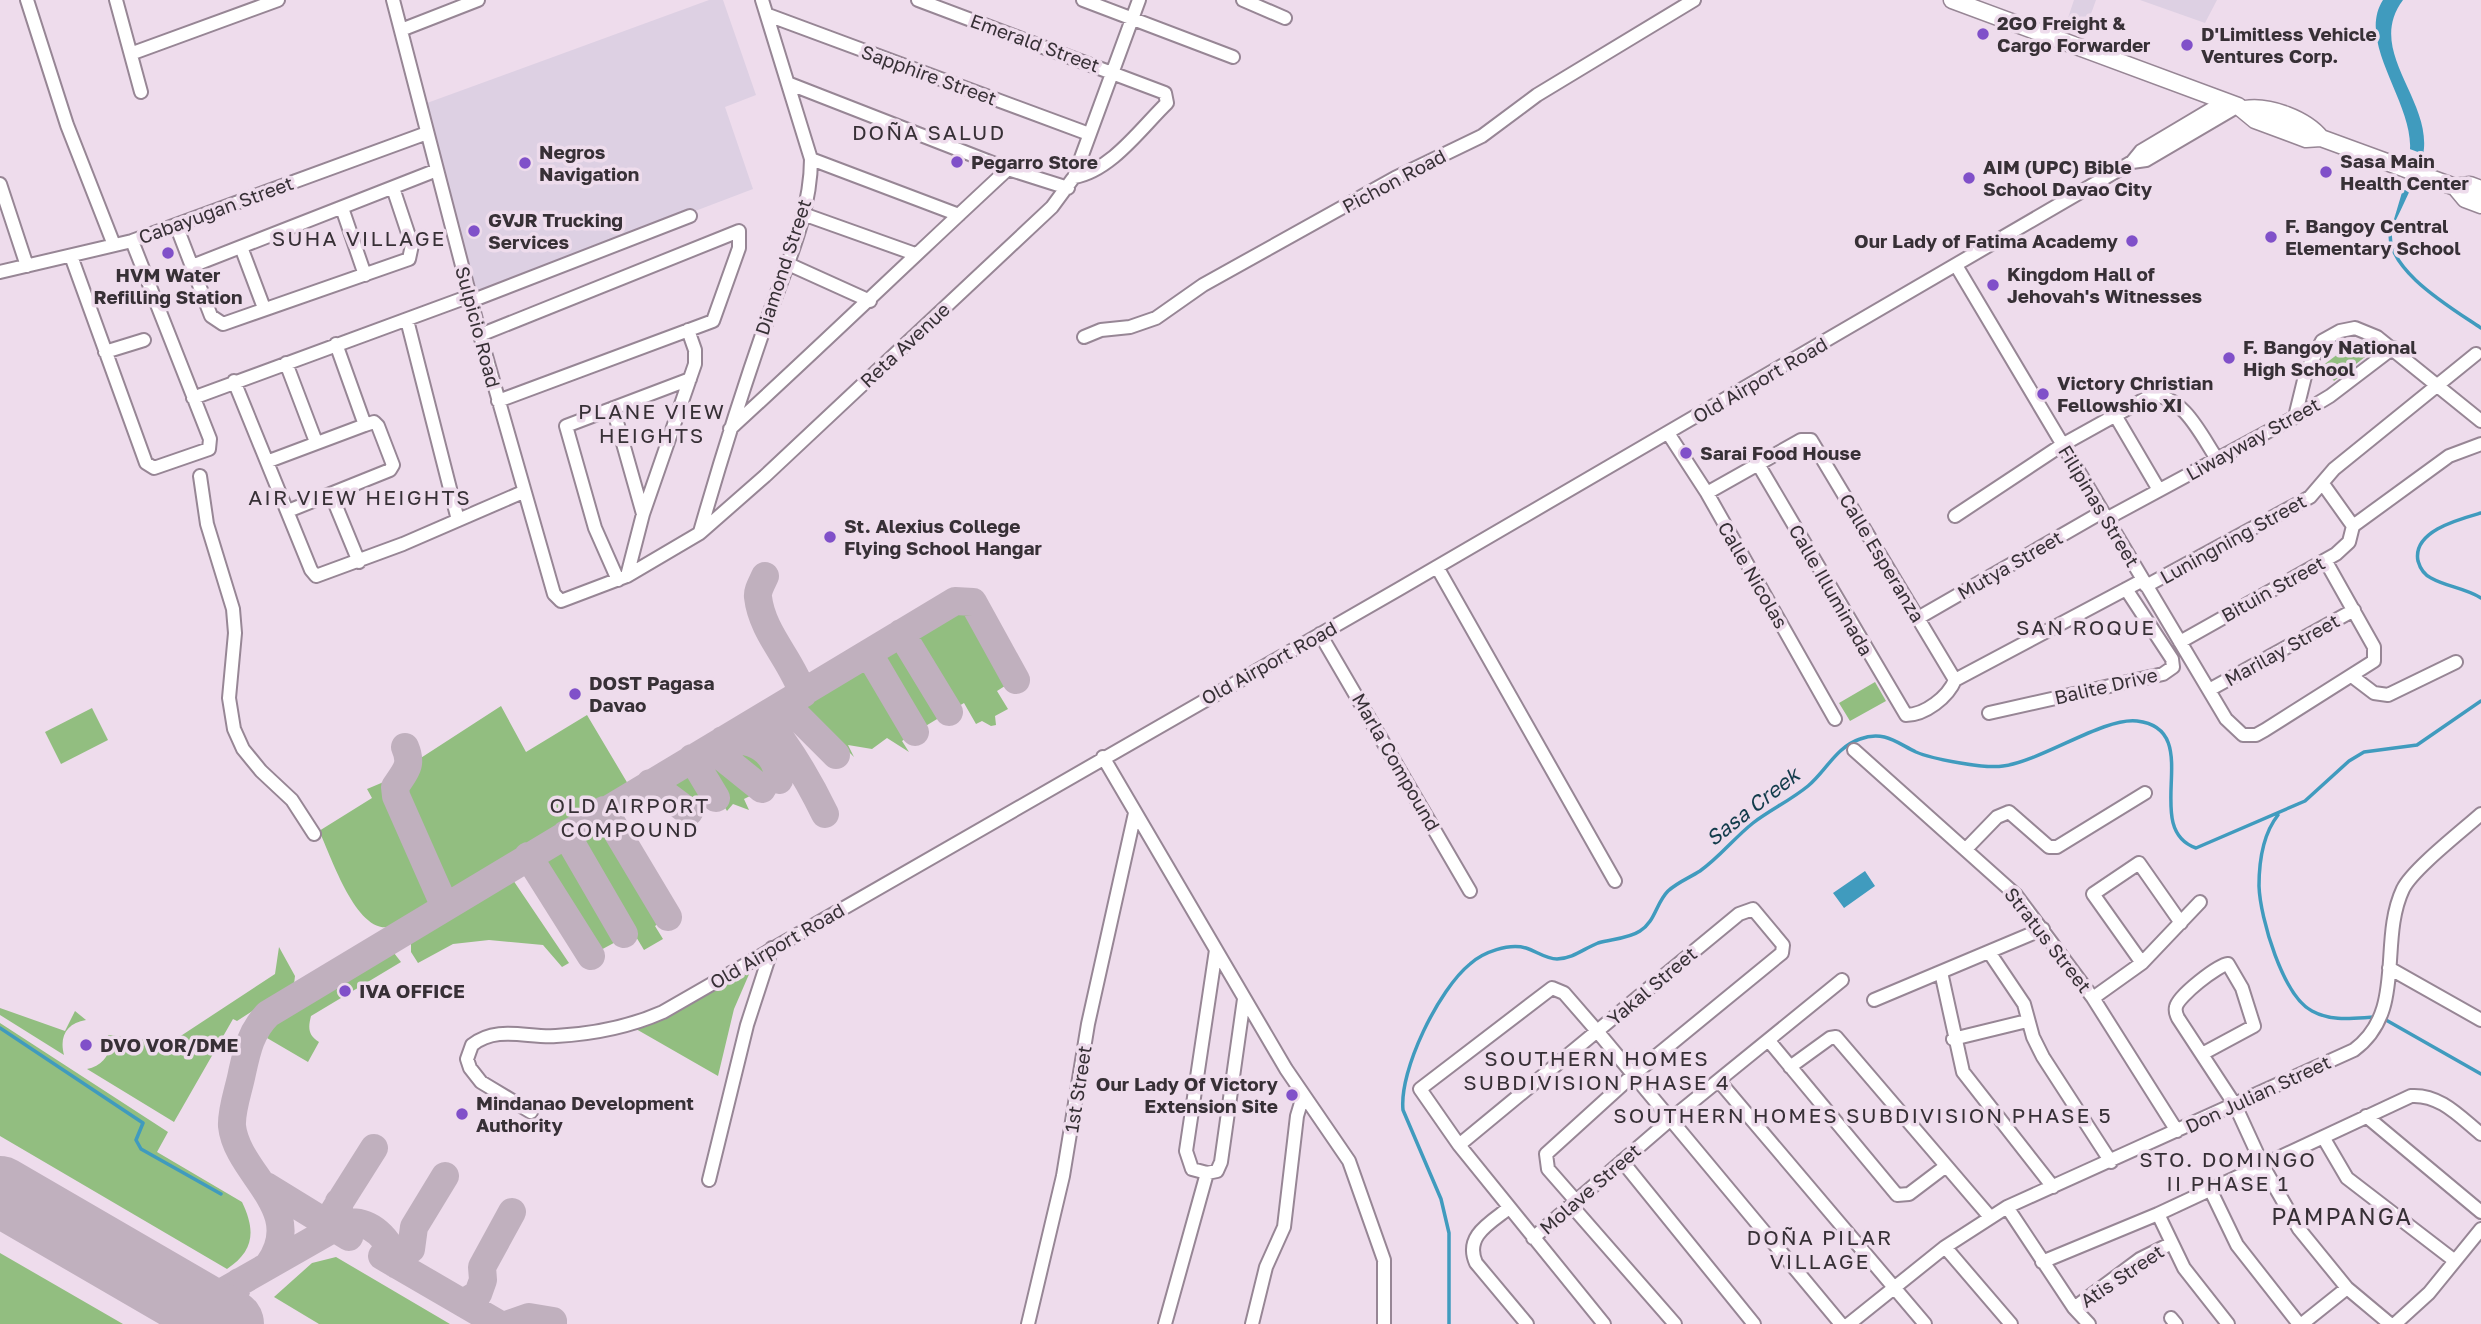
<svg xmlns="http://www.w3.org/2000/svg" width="2481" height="1324" viewBox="0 0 2481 1324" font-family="'Golos Text',sans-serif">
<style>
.industrial{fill:#ddd0e3}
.green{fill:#92be80}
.water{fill:#409bbe}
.pier{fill:#eedcec}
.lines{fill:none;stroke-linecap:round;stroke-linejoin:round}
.stream{stroke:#409bbe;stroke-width:3.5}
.taxiway{stroke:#c0b0be;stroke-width:28}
.runway{stroke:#c0b0be;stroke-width:70}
.minor-casing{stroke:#978695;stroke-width:16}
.major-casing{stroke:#978695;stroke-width:19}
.minor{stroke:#fff;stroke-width:12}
.major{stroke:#fff;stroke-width:16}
.poi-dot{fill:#8050c9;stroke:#eedcec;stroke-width:2.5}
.labels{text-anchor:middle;stroke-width:7;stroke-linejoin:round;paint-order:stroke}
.poi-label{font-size:19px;font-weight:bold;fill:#373036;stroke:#eedcec;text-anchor:start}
.street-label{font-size:19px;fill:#373036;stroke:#eedcec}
.neighbourhood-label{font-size:21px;letter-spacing:2px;fill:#373036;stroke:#eedcec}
.water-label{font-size:21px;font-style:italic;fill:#123b4b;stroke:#eedcec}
.quarter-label{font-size:23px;letter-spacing:2px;fill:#373036;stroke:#eedcec}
</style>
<rect width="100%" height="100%" fill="#eedcec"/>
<path class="industrial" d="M709,0H723L756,95L725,107L753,189L477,294L427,103Z
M2074,0H2096L2084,33L2065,27Z
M2140,0H2217L2205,23Z"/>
<path class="green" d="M2354,342L2365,357L2334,381L2322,366Z
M963,607L974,612L1011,678L1008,684L997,691L1008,709L995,716L996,725L991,726L982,721L976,724L964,703L952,710L936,683L940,680L933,669L929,671L910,639Z
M904,643L924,674L921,676L928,688L931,686L947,713L919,730L878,658Z
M871,663L912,734L902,741L909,752L887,738L872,749L848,745L854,757L844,747L840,751L794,708Z
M1875,682L1886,701L1850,721L1839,703Z
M501,706L526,752L587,715L628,784L444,894L400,790L413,763Z
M92,708L108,740L61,764L45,732Z
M742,743C759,748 779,765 772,784L767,787L728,754L729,747Z
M711,757L718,758L756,793L744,799L749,810L733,804L727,811L701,767Z
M687,772L697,774L712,800L692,808L669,789L668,783Z
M386,781L433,898L430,903C418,911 405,921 393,926C357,939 331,855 319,831L372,798L367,789Z
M604,822L665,919L655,926L663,939L644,950L632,930L628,932L576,844L579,836Z
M564,846L572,851L623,938L597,952L544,867L546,856Z
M511,877L569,963L562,967L543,945L489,940L453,944L418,963L411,952V937Z
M279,947L295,976L294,984L237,1021L233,1019L174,1122L87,1069C104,1065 113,1053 108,1035L170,1043L275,974Z
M384,953H394L401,962L311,1016C308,1028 308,1035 319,1042L308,1062L267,1038L271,1027L283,1014Z
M750,972L734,1009L718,1076L636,1029L670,1015Z
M0,1008L65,1031L75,1011L86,1020C67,1023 59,1036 64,1055L0,1015Z
M0,1023L168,1132L157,1152L242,1202C256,1231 254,1251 227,1269L0,1136Z
M0,1253L123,1324H0Z
M336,1257L450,1324H319L274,1297L312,1263Z"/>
<path class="water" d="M2383,0H2403C2366,49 2428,96 2424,148C2423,167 2399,213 2390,233C2397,207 2409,176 2410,149C2413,102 2356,42 2383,0Z
M1865,871L1875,886L1844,908L1833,893Z"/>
<path class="pier" d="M2407,148L2426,155L2411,192L2398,188Z"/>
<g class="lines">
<path class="stream" d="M2391,229C2382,268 2453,309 2481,328
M2481,513C2460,519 2412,531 2418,561C2420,568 2425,575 2431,578C2447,587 2465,588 2481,598
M2278,815C2263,834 2259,862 2259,886C2260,918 2283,996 2312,1011C2332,1022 2354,1018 2375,1017
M2386,1020L2481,1074
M0,1028L143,1123L136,1140L141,1149L221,1194
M1449,1324V1233L1441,1199L1403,1110C1399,1070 1439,989 1470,964C1483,952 1509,943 1526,948C1536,951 1546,959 1557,959C1574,958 1583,949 1598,943C1610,939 1628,939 1640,931C1655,922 1656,903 1668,891C1678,882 1689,878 1700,871C1720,857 1734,838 1753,823C1770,810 1791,800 1808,786C1826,771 1836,747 1860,739C1884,730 1897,743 1916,752C1932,759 1985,769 2003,766C2042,761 2104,717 2137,721C2207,729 2139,828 2196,848L2305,801L2349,761L2364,752L2417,745L2481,701"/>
<path class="taxiway" d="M765,576C762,583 757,591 758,597C762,633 792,660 803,694
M901,633L949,712
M869,654L915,732
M785,704L836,755
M764,717C789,747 808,779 825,814
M723,740C751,738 776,748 779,780
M405,747C413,766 405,771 395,787L396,796L445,907
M711,748L762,789
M692,758L716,798
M650,783L689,812
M604,810L668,917
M566,834L624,934
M528,856L591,956
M266,1186L349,1237L339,1223V1202
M331,1216L374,1148
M382,1256L499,1324
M394,1263L411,1249L414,1227L445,1176
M269,1264C308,1209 237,1174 232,1126C231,1110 239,1089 242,1073C247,1050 251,1031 268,1014L955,601L973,602L1016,680
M463,1303L478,1294L483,1280L482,1267L512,1212
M198,1306L343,1223C371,1218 391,1240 397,1265
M234,1324L230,1308L239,1282
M509,1324L529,1317L553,1321V1324"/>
<path class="runway" d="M0,1191L229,1324"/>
<g class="minor-casing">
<path id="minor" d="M27,0L67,125L114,245
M116,0L141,92
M393,0L480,335L554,594L561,601L627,576L700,533L765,476L1052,207L1074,177L1139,0
M918,0L1165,93L1167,103C1142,127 1111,171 1074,177
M1083,0L1233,57
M1243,0L1285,18
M768,15L1089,134
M401,30L478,0
M133,53L278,0
M790,84L1008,169L1068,188
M811,159L959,215
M2132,162L2141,151L2225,101
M0,184L27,266
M342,208L365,275
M803,214L915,254
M176,225L211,316L223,324L409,259L412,245L393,188
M241,247L264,308
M71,256L146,463L154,468L209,449L210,439L132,241
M786,263L870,301
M192,266L437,170
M1957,267L2226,719L2243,735H2256L2265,730L2374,661V647L2325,560
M0,272L132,241L427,133
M471,301L690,216
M407,320L458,520
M480,335L739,231V248L713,321L498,401
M1084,337L1101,330L1130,327L1156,318L1203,285L1395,178L1482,136L1537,95L1694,0
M336,344L365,425
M105,352L144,340
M286,363L316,442
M234,381L311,570L316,576L403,544L523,492
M193,398L470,296
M613,408L643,514
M2115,415L2159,490
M2295,417L2306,372L2322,341L2340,331L2355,328L2377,337L2481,421
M730,429C824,343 915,255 1008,169
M1668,433L1707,493L1835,719
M269,461L365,425L374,422L378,426L393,465L390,470L288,511
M1758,464L1906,715C1925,715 1948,697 1955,680L2143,580
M200,476L207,524L233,609L235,633L229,698L234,729L243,749L261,771L292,800L314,834
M2323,484L2353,526
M1707,493L1801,440H1811L1955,680
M331,494L359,562
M1955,516L2062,445L2152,395C2184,396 2202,437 2217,459
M2106,519L2295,417L2330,396L2393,348
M2353,526L2449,456L2481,444
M700,532C720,462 742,392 766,323C784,271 811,215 811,159L762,0
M1437,567L1615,881
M627,576L643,514L695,364V350L688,330
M618,580L595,528L566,426L690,379
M2146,586L2310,497L2334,469L2476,354
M1918,618L2102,512
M1320,634L1470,891
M2180,642L2336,554L2349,542L2353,526
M2353,677L2374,693L2388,695L2456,662
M2209,690L2354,610
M1989,713L2163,674L2173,667L2172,659L2126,589
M1854,750L2016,895L2093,998L2177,1131
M1103,757L1286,1069L1349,1161L1384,1260V1324
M1966,849L1997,817L2009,812L2049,847H2057L2145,793
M1216,950L1186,1151L1192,1169L1207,1173L1217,1171L1221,1162L1244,999
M1989,952L2024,1004L2033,1037L2043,1057L2111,1162
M2142,963L2093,894L2139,863L2181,923
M2389,968L2481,1020
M1941,972L1963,1072L2053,1187
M2093,998L2142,963L2200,902
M1874,1000L2043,929
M1953,1039L2027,1021
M1769,1041L1897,1195L1909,1194L1946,1166
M2202,1054L2254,1026L2242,988L2228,964C2218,965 2178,996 2176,1007C2175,1011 2176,1014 2178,1018L2235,1105L2263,1166L2299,1229L2347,1288L2390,1324
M1790,1067L1830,1038L1836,1037L1990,1217
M1719,1081L1925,1324
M531,1112L481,1082L470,1068L467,1059L472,1045C497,1025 527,1038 556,1036C594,1034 629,1027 663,1012L1399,589L2132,162L2146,160L2238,106
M2366,1116L2481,1212
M2323,1137L2347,1178L2455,1261
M1459,1145L1739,914L1753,909L1783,945L1782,953L1633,1075L1546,1154L1548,1169L1576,1201
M1622,1161L1754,1324
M709,1180L747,1025L772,948
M2210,1189L2237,1245L2299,1324
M1571,1205L1675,1324
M2007,1207L2074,1308L2089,1324
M1509,1208C1490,1223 1464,1236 1476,1263L1527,1324
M2158,1214L2184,1268L2228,1324
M1533,1238L1671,1119L1842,980
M1945,1247L2011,1324
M2042,1262L2158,1214L2411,1096C2440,1094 2460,1117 2481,1134
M2074,1308L2140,1259L2170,1244
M2171,1318L2176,1324
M1028,1324L1063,1176L1088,1024L1135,813
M1165,1324L1207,1173
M1252,1324L1266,1267L1284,1227L1297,1116L1303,1096
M1604,1324L1459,1145L1420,1089L1552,988L1564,993L1597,1031L1841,1324
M1849,1324L1945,1247L2007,1207L2354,1050C2407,1011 2378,942 2403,889C2413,869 2462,831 2481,814
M2302,1324L2347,1288
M2395,1324L2429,1293L2481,1229"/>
</g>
<g class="major-casing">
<path id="major" d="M1952,0L2238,106L2255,120L2306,139L2321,138L2455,187L2470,185L2481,189
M2245,109C2269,105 2306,119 2321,138
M2455,187L2465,199L2481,205"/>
</g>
<use href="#minor" class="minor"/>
<use href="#major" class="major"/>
</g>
<g class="poi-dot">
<circle cx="1983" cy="34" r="7"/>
<circle cx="2187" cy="45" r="7"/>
<circle cx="957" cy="162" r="7"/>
<circle cx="525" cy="163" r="7"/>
<circle cx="2326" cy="172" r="7"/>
<circle cx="1969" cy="178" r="7"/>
<circle cx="474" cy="231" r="7"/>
<circle cx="2271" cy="237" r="7"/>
<circle cx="2132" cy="241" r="7"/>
<circle cx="168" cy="253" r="7"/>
<circle cx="1993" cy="285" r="7"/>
<circle cx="2229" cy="358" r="7"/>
<circle cx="2043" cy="394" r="7"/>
<circle cx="1686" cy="453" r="7"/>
<circle cx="830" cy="537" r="7"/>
<circle cx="575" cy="694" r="7"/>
<circle cx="345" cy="991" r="7"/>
<circle cx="86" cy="1045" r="7"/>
<circle cx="1292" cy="1095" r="7"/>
<circle cx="462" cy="1114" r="7"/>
</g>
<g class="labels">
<g class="poi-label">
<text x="1997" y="30">2GO Freight &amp;<tspan x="1997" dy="22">Cargo Forwarder</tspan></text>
<text x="2201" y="41">D'Limitless Vehicle<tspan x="2201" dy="22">Ventures Corp.</tspan></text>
<text x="539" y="159">Negros<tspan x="539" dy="22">Navigation</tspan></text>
<text x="2340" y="168">Sasa Main<tspan x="2340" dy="22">Health Center</tspan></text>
<text x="971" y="169">Pegarro Store</text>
<text x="1983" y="174">AIM (UPC) Bible<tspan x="1983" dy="22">School Davao City</tspan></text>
<text x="488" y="227">GVJR Trucking<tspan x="488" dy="22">Services</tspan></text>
<text x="2285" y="233">F. Bangoy Central<tspan x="2285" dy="22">Elementary School</tspan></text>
<text x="2118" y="248" text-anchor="end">Our Lady of Fatima Academy</text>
<text x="2007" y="281">Kingdom Hall of<tspan x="2007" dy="22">Jehovah's Witnesses</tspan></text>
<text x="168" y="282" text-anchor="middle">HVM Water<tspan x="168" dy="22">Refilling Station</tspan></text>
<text x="2243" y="354">F. Bangoy National<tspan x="2243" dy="22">High School</tspan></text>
<text x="2057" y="390">Victory Christian<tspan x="2057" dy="22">Fellowshio XI</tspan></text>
<text x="1700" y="460">Sarai Food House</text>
<text x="844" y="533">St. Alexius College<tspan x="844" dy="22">Flying School Hangar</tspan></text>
<text x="589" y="690">DOST Pagasa<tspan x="589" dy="22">Davao</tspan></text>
<text x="359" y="998">IVA OFFICE</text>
<text x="100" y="1052">DVO VOR/DME</text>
<text x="1278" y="1091" text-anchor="end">Our Lady Of Victory<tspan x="1278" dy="22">Extension Site</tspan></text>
<text x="476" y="1110">Mindanao Development<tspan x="476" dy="22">Authority</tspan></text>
</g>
<g class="street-label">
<text transform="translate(1035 43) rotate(20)" y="7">Emerald Street</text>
<text transform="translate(929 75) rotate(20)" y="7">Sapphire Street</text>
<text transform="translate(1394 181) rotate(-28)" y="7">Pichon Road</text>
<text transform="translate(216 210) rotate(-20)" y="7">Cabayugan Street</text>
<text transform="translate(783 267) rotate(-72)" y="7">Diamond Street</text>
<text transform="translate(478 327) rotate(75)" y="7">Sulpicio Road</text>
<text transform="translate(905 345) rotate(-43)" y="7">Reta Avenue</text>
<text transform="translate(1760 380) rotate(-30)" y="7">Old Airport Road</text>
<text transform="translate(2253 439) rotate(-29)" y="7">Liwayway Street</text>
<text transform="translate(2099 506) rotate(59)" y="7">Filipinas Street</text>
<text transform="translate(2233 539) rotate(-29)" y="7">Luningning Street</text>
<text transform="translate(1882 558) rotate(59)" y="7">Calle Esperanza</text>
<text transform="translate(2010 565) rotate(-30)" y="7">Mutya Street</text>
<text transform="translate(1753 575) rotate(60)" y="7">Calle Nicolas</text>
<text transform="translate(2273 589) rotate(-29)" y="7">Bituin Street</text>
<text transform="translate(1831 590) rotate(60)" y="7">Calle Illuminada</text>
<text transform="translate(2282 650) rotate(-29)" y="7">Marilay Street</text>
<text transform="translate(1269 663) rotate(-29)" y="7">Old Airport Road</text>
<text transform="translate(2106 686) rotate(-13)" y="7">Balite Drive</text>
<text transform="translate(1396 762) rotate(60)" y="7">Marla Compound</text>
<text transform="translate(2048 940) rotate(52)" y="7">Stratus Street</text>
<text transform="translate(777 946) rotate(-30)" y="7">Old Airport Road</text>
<text transform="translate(1652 986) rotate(-40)" y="7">Yakal Street</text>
<text transform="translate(1078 1089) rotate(-81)" y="7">1st Street</text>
<text transform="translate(2258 1094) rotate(-25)" y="7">Don Julian Street</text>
<text transform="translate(1590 1189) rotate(-41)" y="7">Molave Street</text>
<text transform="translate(2122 1276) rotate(-34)" y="7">Atis Street</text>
</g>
<g class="neighbourhood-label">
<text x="929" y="140">DOÑA SALUD</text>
<text x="359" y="246">SUHA VILLAGE</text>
<text x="652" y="419">PLANE VIEW<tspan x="652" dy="24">HEIGHTS</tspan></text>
<text x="360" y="505">AIR VIEW HEIGHTS</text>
<text x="2086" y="635">SAN ROQUE</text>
<text x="630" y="813">OLD AIRPORT<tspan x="630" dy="24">COMPOUND</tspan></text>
<text x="1597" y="1066">SOUTHERN HOMES<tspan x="1597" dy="24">SUBDIVISION PHASE 4</tspan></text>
<text x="1863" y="1123">SOUTHERN HOMES SUBDIVISION PHASE 5</text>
<text x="2228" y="1167">STO. DOMINGO<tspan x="2228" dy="24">II PHASE 1</tspan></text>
<text x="1820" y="1245">DOÑA PILAR<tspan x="1820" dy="24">VILLAGE</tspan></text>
</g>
<g class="water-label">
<text transform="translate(1753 807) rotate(-38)" y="7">Sasa Creek</text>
</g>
<g class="quarter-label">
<text x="2342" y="1225">PAMPANGA</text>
</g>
</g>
</svg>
